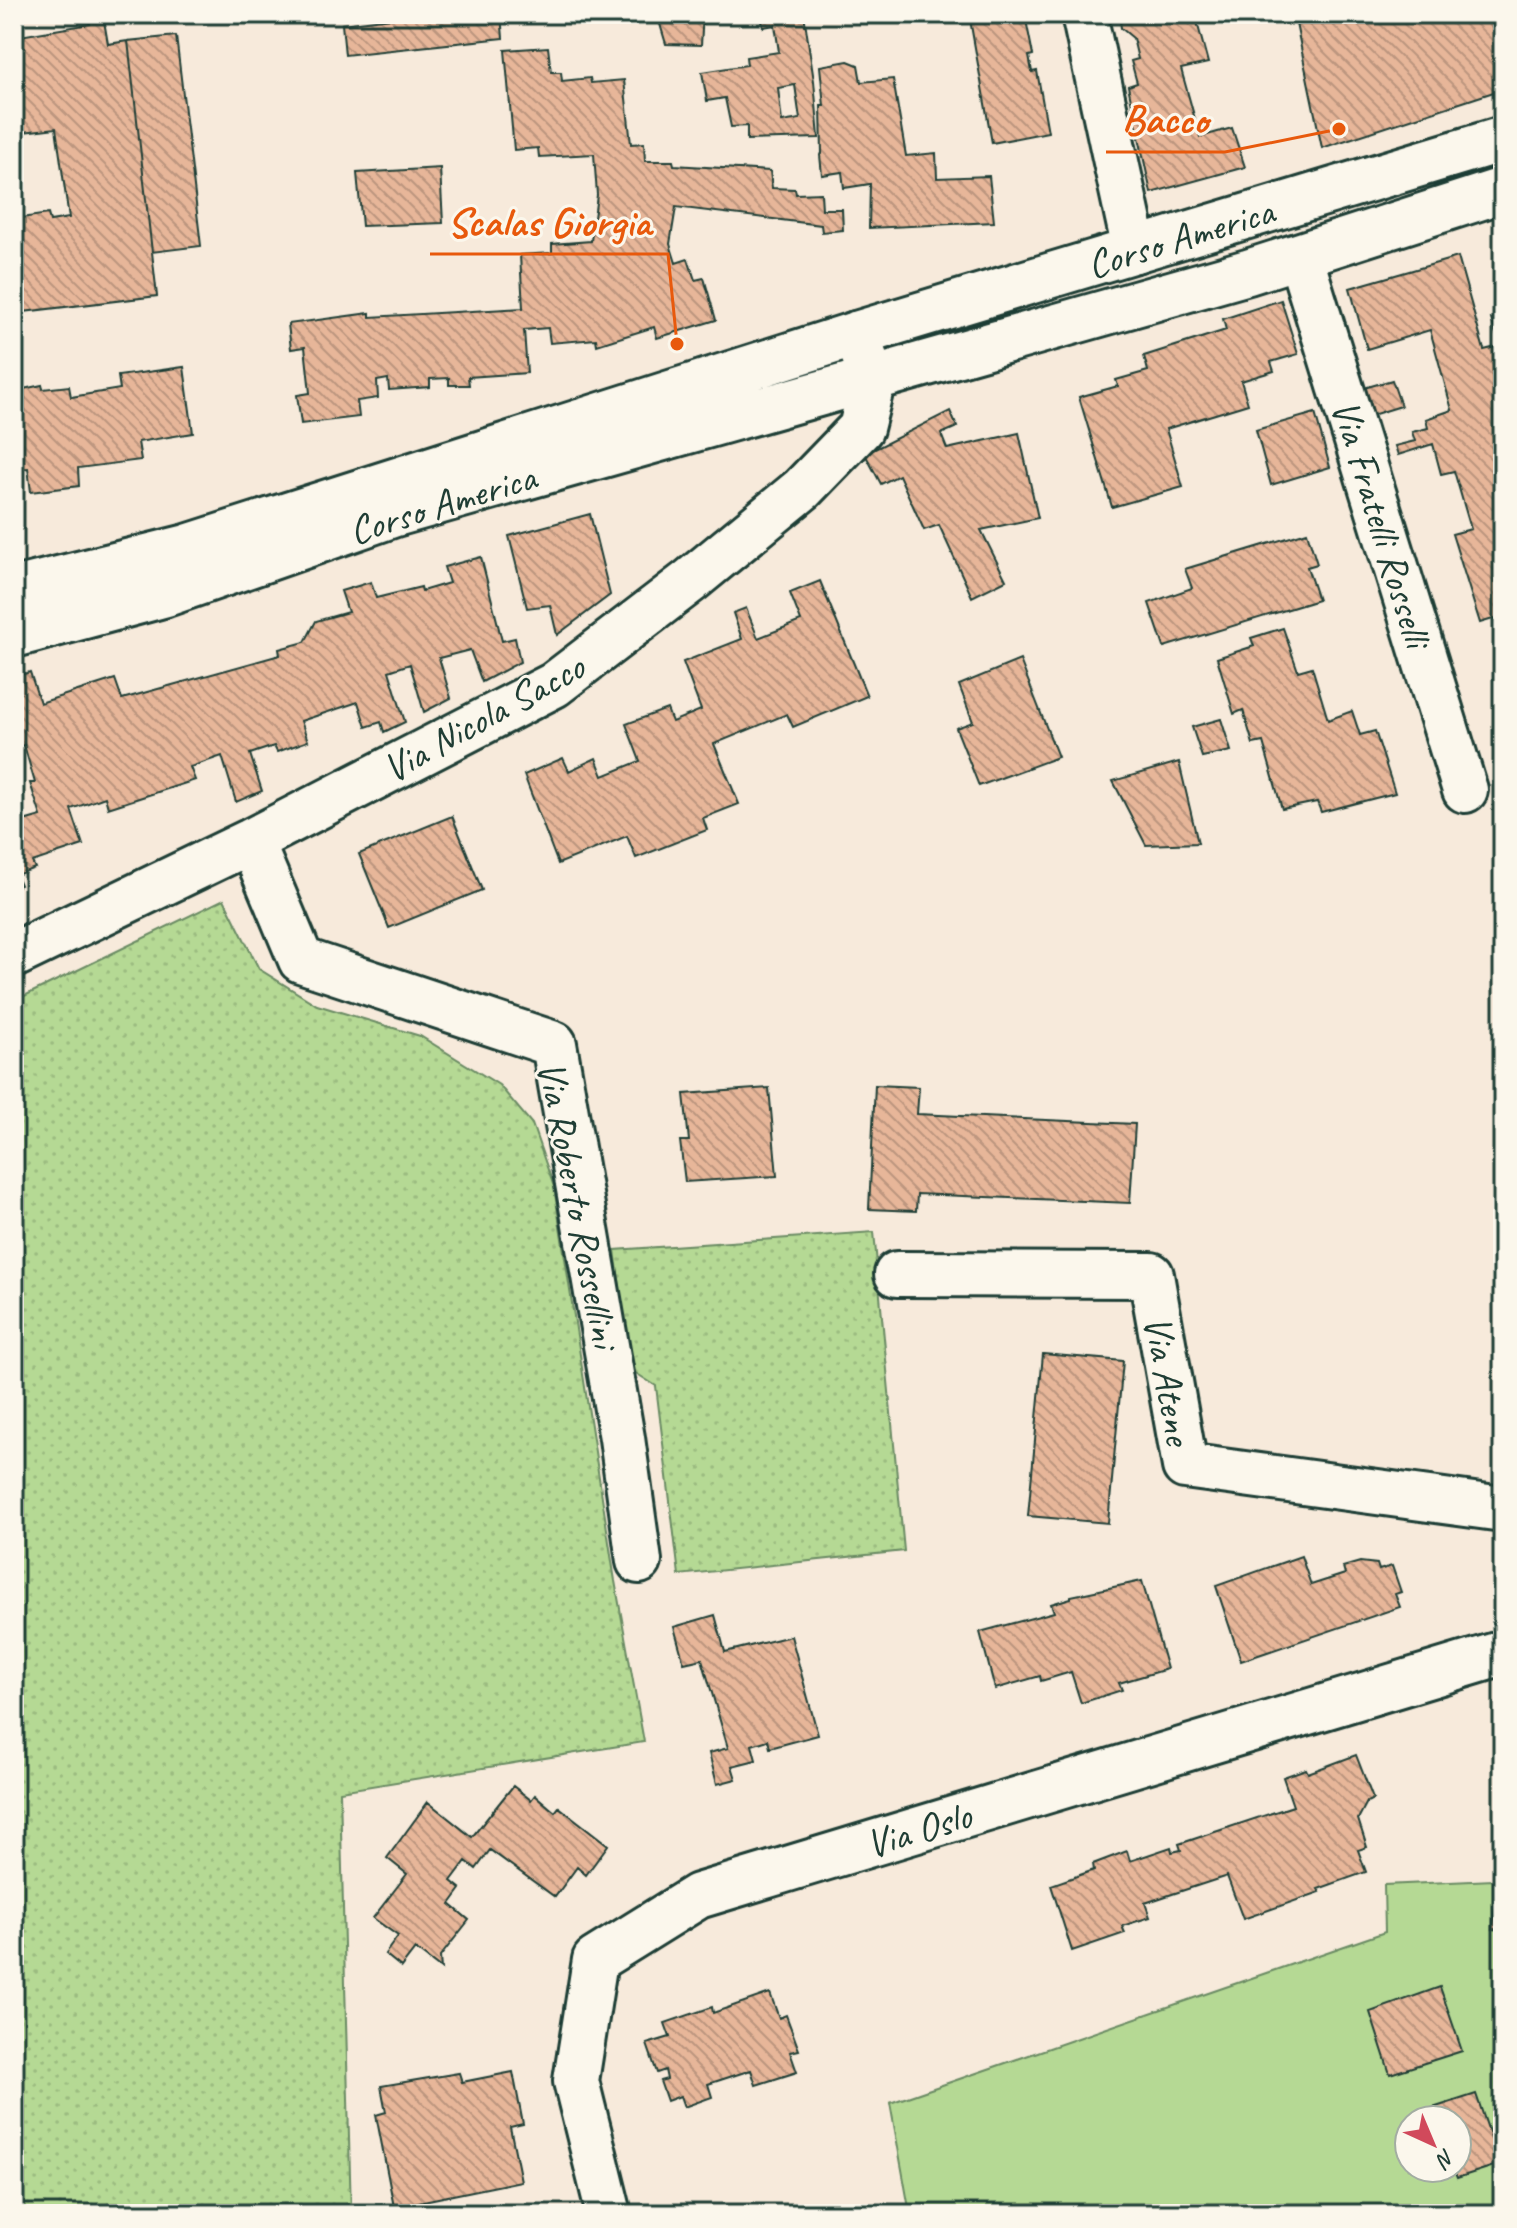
<svg xmlns="http://www.w3.org/2000/svg" width="1517" height="2228" viewBox="0 0 1517 2228" font-family="Caveat,sans-serif">
<style>
.grass{fill:url(#grass-dots);stroke:#6a8b64;stroke-width:2}
.garden{fill:#b5d994;stroke:#6a8b64;stroke-width:2;fill-rule:evenodd}
.building{fill:url(#building-back-hatch);stroke:#1f3d34;stroke-width:2;fill-rule:evenodd}
.lines{fill:none;stroke-linecap:round;stroke-linejoin:round}
.minor-casing{stroke:#1f3d34;stroke-width:50}
.tertiary-casing{stroke:#1f3d34;stroke-width:50}
.minor{stroke:#fbf7ec;stroke-width:44}
.tertiary{stroke:#fbf7ec;stroke-width:44}
.labels{text-anchor:middle;stroke-width:6;stroke-linejoin:round;paint-order:stroke}
.street-label{font-size:40px;fill:#1f3d34;stroke:#fbf7ec}
.leader{fill:none;stroke:#e8590c;stroke-width:3}
.callout-dot{fill:#e8590c;stroke:#fbf7ec;stroke-width:3}
.callout-label{font-size:42px;text-anchor:middle;font-weight:bold;fill:#e8590c;stroke:#fbf7ec;stroke-width:6;stroke-linejoin:round;paint-order:stroke}
</style>
<defs>
<pattern id="grass-dots" width="8" height="8" patternUnits="userSpaceOnUse" patternTransform="scale(2)"><rect width="8" height="8" fill="#b5d994"/><path d="M2 2h.1M6 6h.1" fill="none" stroke="#9bbb80" stroke-width="1.8" stroke-linecap="round"/></pattern>
<pattern id="building-back-hatch" width="6" height="6" patternUnits="userSpaceOnUse" patternTransform="scale(2)"><rect width="6" height="6" fill="#e7b699"/><path d="M-1 5l2 2M0 0l6 6M5-1l2 2" fill="none" stroke="#bb957e"/></pattern>
</defs>
<rect width="100%" height="100%" fill="#f7eadb"/>
<filter id="ink" filterUnits="userSpaceOnUse"><feTurbulence type="fractalNoise" baseFrequency=".0125" numOctaves="2"/><feDisplacementMap in="SourceGraphic" scale="16" xChannelSelector="R" yChannelSelector="G"/><feConvolveMatrix kernelMatrix="1 2 1 2 8 2 1 2 1" color-interpolation-filters="sRGB"/></filter>
<g filter="url(#ink)">
<path class="grass" d="M224,899L259,969L317,1005L420,1036L499,1085L532,1124L554,1187L615,1581L644,1742L340,1791L351,2214H293L245,2206L186,2214H14V1001Z
M874,1232L904,1551L679,1575L656,1386L631,1370L615,1250Z"/>
<path class="garden" d="M1493,1880V1929H1503V2214H910L890,2103L1385,1932L1384,1885ZM1409,2120H1457V2168H1409Z"/>
<path class="building" d="M400,14H501L503,38L345,55L342,24L401,17Z
M657,14H703L701,45L666,44Z
M761,14H804L814,81L819,138L747,140V126L731,127L725,98L707,101L702,72L747,65L746,57L779,52L775,25L763,27ZM795,85L800,119L782,122L778,88Z
M969,14L1025,15L1033,55L1029,56L1032,72L1037,71L1048,132L992,143Z
M1119,14H1207L1209,19L1197,22L1208,63L1181,69L1200,137L1232,128L1245,167L1151,193L1128,86L1137,83L1131,61L1138,59L1133,38L1121,28Z
M1294,14H1503V89L1322,148Z
M103,15L108,44L128,41L157,296L14,313V219L48,214L50,221L69,218L56,128L14,133V37L90,24L88,17Z
M176,36L201,246L152,252L128,41Z
M548,47L551,72H561L562,81L590,78L591,83L624,80L631,144L644,143L645,161H673L674,165L770,171L772,188L795,189L796,194L821,193L822,209H842L843,230L822,232L821,225L676,207L670,244L676,263L688,259L695,280L704,278L716,320L657,338L654,327L597,345L596,339L550,343L548,328L524,330L527,373L468,377L469,385H449V378L430,379V387L389,390L388,379L377,381L378,398L357,401L359,417L301,424L297,395L310,393L305,347L291,349L288,324L370,313V317L523,308L520,255L552,253V244L591,241L597,195L594,154L539,157L538,148L514,150L505,50Z
M848,61L858,65L861,82L893,79L906,156L936,153L937,178L989,176L994,222L869,228L870,184L844,188L842,172L822,175L820,155L822,154L821,106H824L820,66Z
M440,168L443,223L362,226L357,173Z
M1458,257L1484,350L1500,346L1491,319L1503,316V616L1480,623L1452,534L1471,529L1454,471L1441,474L1433,444L1398,455L1395,446L1415,441L1412,432L1428,428L1426,419L1452,410L1430,330L1367,349L1350,288Z
M1281,300L1298,354L1271,362L1274,371L1241,381L1248,404L1166,429L1183,487L1112,507L1079,397L1118,386L1116,380L1148,371L1144,356L1226,330L1223,319Z
M184,367L193,433L138,442L141,460L78,468L79,486L31,492L28,468L18,469L17,458L14,459V391L42,385L43,389L69,386L71,397L120,389L118,376Z
M1392,380L1401,406L1372,415L1364,388Z
M950,411L957,427L941,434L947,449L1019,433L1038,518L981,530L1006,580L972,597L939,525L924,530L899,475L881,484L865,454Z
M1315,413L1330,467L1271,485L1256,430Z
M590,514L610,595L557,635L550,605L527,608L509,536Z
M1307,532L1317,564L1307,567L1318,600L1164,647L1149,603L1192,588L1185,569Z
M481,557L502,641L515,638L520,662L482,682L470,650L439,658L451,698L424,712L410,664L389,671L405,722L384,732L381,722L366,727L358,702L301,721L308,741L277,752L274,746L250,754L262,791L236,802L222,756L190,767L195,780L108,808L105,797L71,809L83,845L32,862L35,868L16,875L20,885L14,887V838L24,834L20,822L41,816L30,783H35L24,745L14,748V677L30,672L40,703L115,679L122,699L280,655L279,649L305,642L316,621L348,612L341,591L371,582L376,598L421,587L422,591L449,583L444,567Z
M820,581L867,696L793,727L787,714L714,744L739,804L703,818L707,830L636,858L627,836L558,864L524,775L563,758L569,771L596,758L603,776L640,761L626,724L667,709L672,722L701,710L683,662L742,639L733,613L746,608L758,638L801,621L790,593Z
M1283,628L1298,671L1312,667L1328,720L1352,711L1360,735L1375,731L1395,793L1321,812L1317,802L1282,809L1263,742L1253,744L1243,710L1234,714L1217,658L1254,646L1251,638Z
M1020,660L1058,757L979,786L956,728L973,722L959,685Z
M1221,719L1231,751L1202,757L1192,727Z
M1179,762L1198,843L1146,845L1113,781Z
M452,816L482,890L389,928L359,854Z
M875,1085L919,1087L917,1114L1135,1124L1130,1203L917,1194L916,1211L869,1209Z
M769,1088L777,1176L685,1182L680,1141H689L684,1094Z
M1043,1354L1123,1361L1108,1523L1028,1516Z
M1301,1556L1311,1585L1345,1574L1343,1567L1360,1562L1377,1564L1379,1570L1392,1566L1401,1592L1395,1594L1400,1607L1241,1661L1216,1586Z
M1142,1581L1167,1669L1119,1683L1122,1690L1081,1703L1071,1672L1041,1681L1040,1676L995,1689L980,1632L1054,1612L1051,1604L1071,1598V1596Z
M715,1615L725,1652L791,1636L818,1735L770,1748L768,1740L752,1745L756,1760L732,1766L736,1779L717,1784L709,1753L728,1748L702,1659L684,1663L674,1627Z
M1356,1755L1373,1799L1367,1802L1358,1819L1367,1847L1358,1850L1366,1872L1318,1889L1320,1892L1243,1919L1227,1876L1145,1903L1150,1917L1122,1926L1125,1933L1072,1951L1051,1885L1094,1870L1093,1864L1127,1851L1130,1861L1171,1847L1172,1852L1181,1850L1179,1844L1293,1806L1283,1777L1306,1769L1308,1773Z
M513,1786L531,1800L535,1795L555,1812L559,1807L608,1845L586,1875L577,1867L555,1897L490,1850L476,1869L466,1861L451,1881L461,1889L450,1904L469,1920L440,1957L441,1969L415,1949L401,1967L385,1954L398,1936L373,1918L407,1874L387,1858L428,1802L472,1837Z
M1503,1907V1930L1493,1929L1495,1909Z
M1440,1987L1462,2051L1390,2074L1370,2012Z
M770,1993L779,2018L786,2015L799,2050L790,2052L797,2072L756,2085L751,2070L708,2084L712,2097L684,2107L680,2096L667,2101L660,2081L667,2079L665,2070L657,2073L647,2044L670,2037L665,2023L712,2007L713,2013Z
M513,2072L523,2124L510,2127L521,2181L394,2207L376,2115L386,2112L381,2086L459,2073L462,2082Z
M1476,2094L1500,2164L1457,2178L1453,2168H1457V2120H1437L1433,2108Z"/>
<g class="lines">
<g class="minor-casing">
<path id="minor" d="M1084,14L1135,250
M1300,256L1465,790
M251,841L301,960L554,1044L622,1438L639,1561
M14,955L251,841L554,685L690,581L802,489L861,428L873,380L856,334
M897,1274L1151,1275L1185,1466L1503,1509
M609,2214L576,2081L595,1960L698,1896L1503,1653"/>
</g>
<g class="tertiary-casing">
<path id="tertiary" d="M14,590L187,547L856,334L1503,139
M14,635L166,594L395,514L1248,272L1503,190"/>
</g>
<use href="#minor" class="minor"/>
<use href="#tertiary" class="tertiary"/>
</g>
</g>
<g class="labels">
<g class="street-label">
<text transform="translate(1180 237) rotate(-17)" y="14">Corso America</text>
<text transform="translate(442 503) rotate(-17)" y="14">Corso America</text>
<text transform="translate(1382 523) rotate(73)" y="14">Via Fratelli Rosselli</text>
<text transform="translate(483 717) rotate(-29)" y="14">Via Nicola Sacco</text>
<text transform="translate(579 1204) rotate(79)" y="14">Via Roberto Rossellini</text>
<text transform="translate(1169 1380) rotate(80)" y="14">Via Atene</text>
<text transform="translate(918 1829) rotate(-17)" y="14">Via Oslo</text>
</g>
</g>
<path class="leader" d="M1339 129L1225 152H1106M677 344L668 254H430"/>
<g class="callout-dot">
<circle cx="1339" cy="129" r="8"/>
<circle cx="677" cy="344" r="8"/>
</g>
<g class="callout-label">
<text x="1165" y="133">Bacco</text>
<text x="549" y="236">Scalas Giorgia</text>
</g>
<rect width="1517" height="2228" fill="none" stroke="#fbf7ec" stroke-width="48"/>
<rect x="24" y="24" width="1469" height="2180" fill="none" stroke="#1f3d34" stroke-width="3" filter="url(#ink)"/>
<g transform="translate(1433 2144) rotate(136)"><circle r="38" fill="#fbf7ec" stroke="#a3ada2" stroke-width="2"/>
<path d="M0-6L14 30L0 20L-14 30Z" fill="#d1495b"/>
<text y="-12" font-size="22" font-weight="bold" text-anchor="middle" fill="#1f3d34">N</text>
</g>
</svg>
